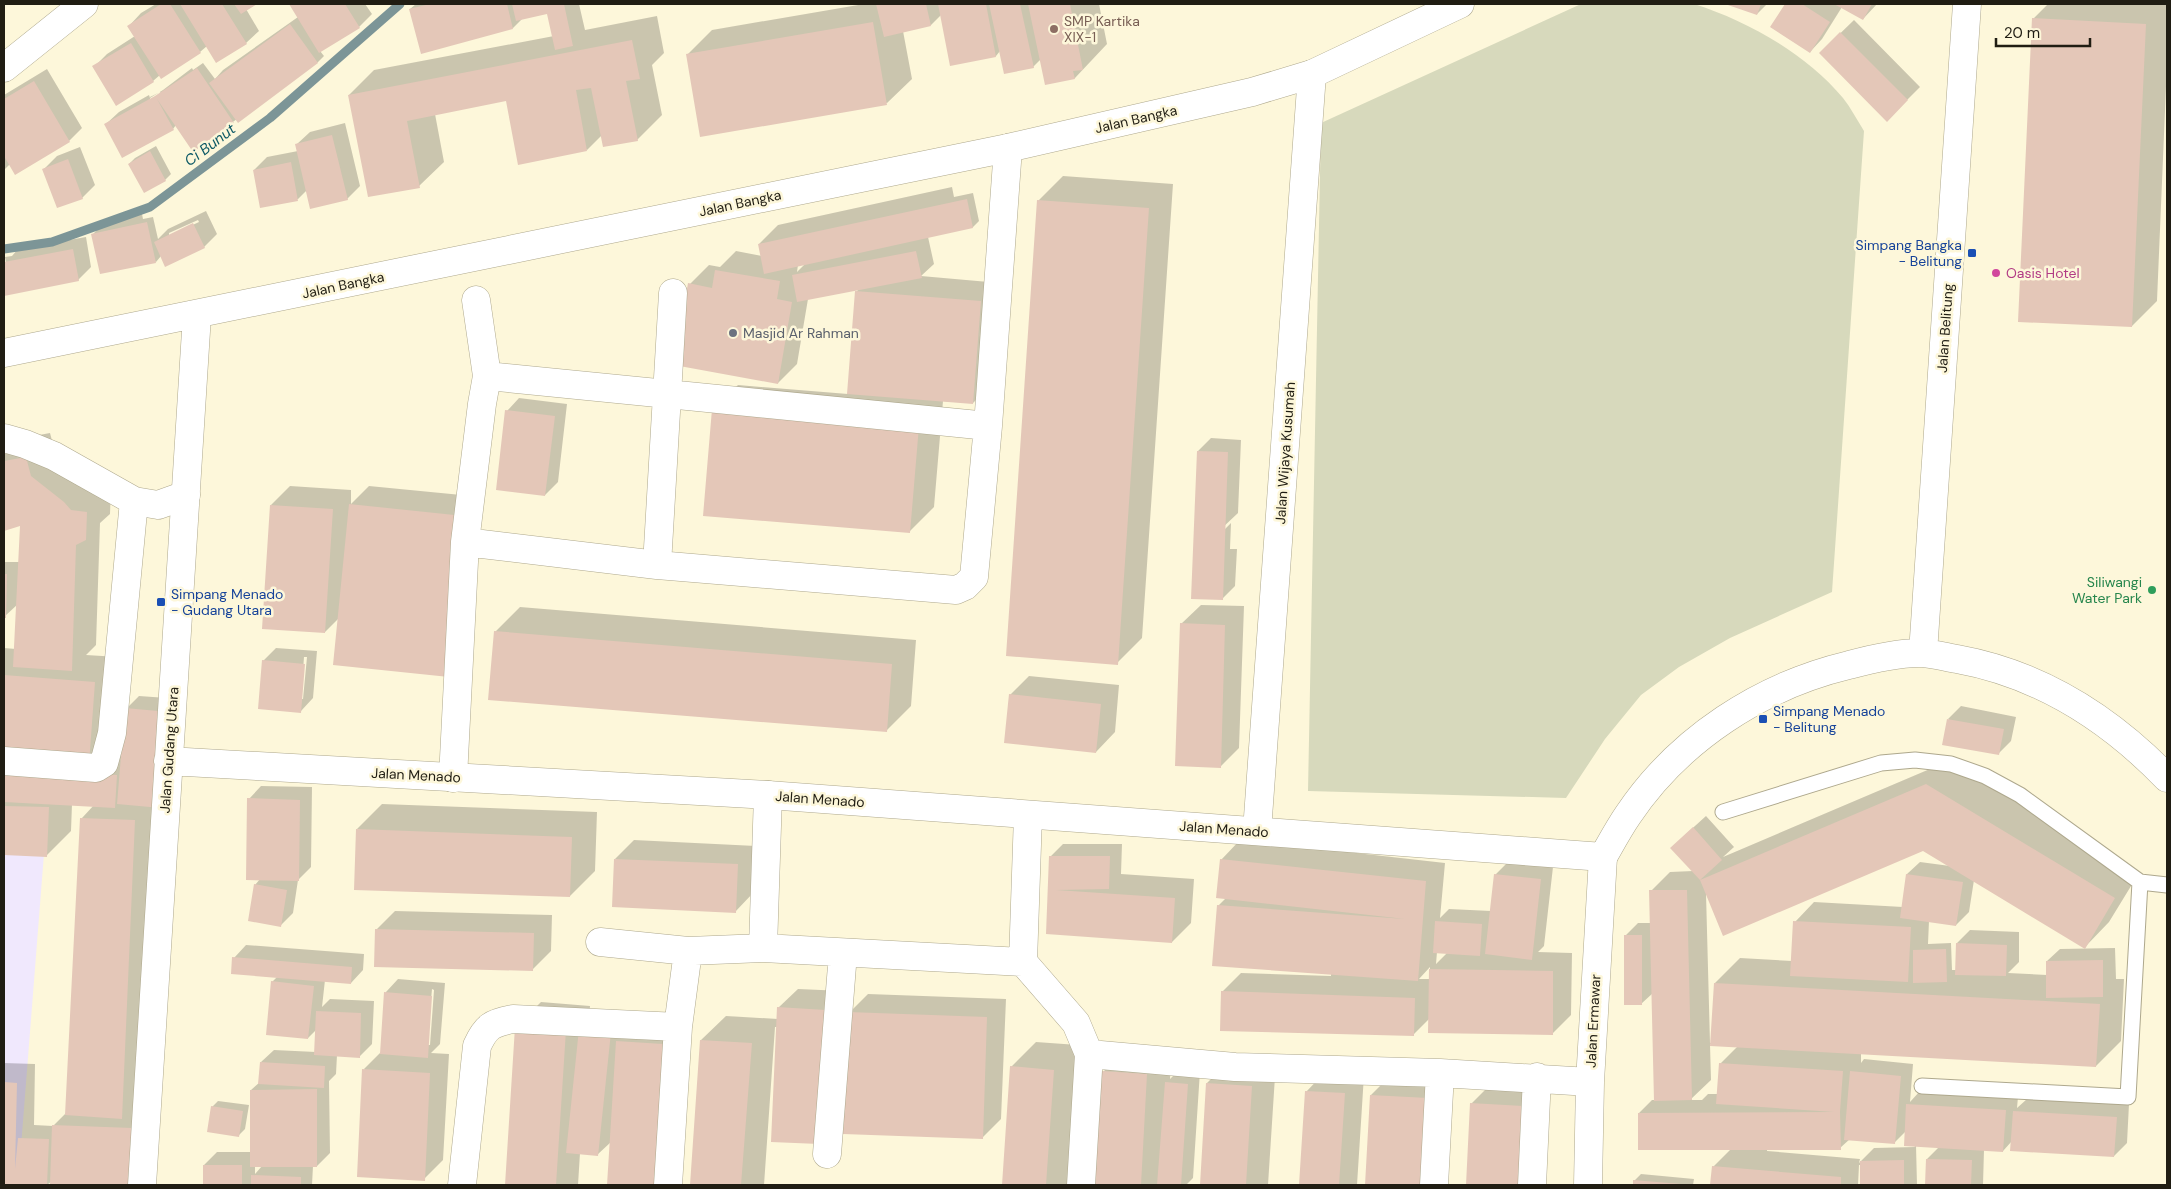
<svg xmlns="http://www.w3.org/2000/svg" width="2171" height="1189" viewBox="0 0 2171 1189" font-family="'DM Sans',sans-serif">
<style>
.commercial{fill:#f0e8fd}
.green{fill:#d7d9bc}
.shadow{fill:#0003;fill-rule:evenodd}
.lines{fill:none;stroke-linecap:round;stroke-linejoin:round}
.stream{stroke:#7c9597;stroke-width:9}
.building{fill:#e4c7b8}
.lane-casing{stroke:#aea88d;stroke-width:17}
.street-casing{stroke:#aea88d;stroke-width:29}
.secondary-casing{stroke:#aea88d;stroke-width:29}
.lane{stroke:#fff;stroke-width:15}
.street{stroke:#fff;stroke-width:28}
.secondary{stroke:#fff;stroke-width:28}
.education-dot{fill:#8d6e63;stroke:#fdf7da;stroke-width:2}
.transit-dot{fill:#1a4fb4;stroke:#fdf7da;stroke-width:2}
.hotel-dot{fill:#d1479c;stroke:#fdf7da;stroke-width:2}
.worship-dot{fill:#6b7280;stroke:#fdf7da;stroke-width:2}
.leisure-dot{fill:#2e9e5b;stroke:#fdf7da;stroke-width:2}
.labels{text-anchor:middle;stroke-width:5;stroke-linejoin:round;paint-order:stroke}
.education-label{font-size:14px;fill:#785e54;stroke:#fdf7da;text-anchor:start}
.street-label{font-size:14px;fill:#201d13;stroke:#fdf7da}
.transit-label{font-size:14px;fill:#164399;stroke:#fdf7da;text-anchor:start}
.hotel-label{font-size:14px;fill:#b23c85;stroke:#fdf7da;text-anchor:start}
.worship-label{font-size:14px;fill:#5b616d;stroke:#fdf7da;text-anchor:start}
.leisure-label{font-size:14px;fill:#27864d;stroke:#fdf7da;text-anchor:end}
.water-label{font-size:15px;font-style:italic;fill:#0c5965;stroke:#fdf7da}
</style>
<rect width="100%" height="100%" fill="#fdf7da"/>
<path class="commercial" d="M4,824L46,828L18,1185H4Z"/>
<path class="green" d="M1581,4H1694C1748,21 1806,54 1843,98C1851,108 1857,120 1864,131L1832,592L1730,638L1679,667L1641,695L1605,739L1566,798L1308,791L1321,123Z"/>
<path class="shadow" d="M156,4H255L246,9L259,31L246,43L207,46L200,52L160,75L153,81L94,67L107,54L135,36L129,26L141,13Z
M290,4H365L372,14L359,27L320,51L324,56L318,62L238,121L237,119L193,150L176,125L173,129L106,124L119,112L149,95L150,98L163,90L192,68L193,70L203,63L215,79L223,70L298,17ZM160,92L161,94L150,100V97Z
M416,4H579L585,30L657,16L664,53L652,65L662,115L637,140L602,135L587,150L507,100L435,114L444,162L419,186L349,95L374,70L554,36L548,12L523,18L513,28L410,9Z
M864,4H1099L1107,44L1075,78L1046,84L1041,59L1033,67L1000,51L996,56L951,64L942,14L931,25L903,31L912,79L887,103L687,55L712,30Z
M1728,4H1767L1757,14Z
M1786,4H1877L1863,19L1842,7L1822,39L1810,52L1771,27Z
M2048,4H2167V63L2157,301L2132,326L2033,19Z
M1854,20L1920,87L1887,120L1820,53Z
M47,69L82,128L69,141L15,173L10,164L4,170V95Z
M345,123L360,186L347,199L307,190L298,199L261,206L254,170L267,157L298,151L297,144L310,132Z
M156,146L171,174L165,180L129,164L135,158Z
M80,147L95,185L82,198L44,169L57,156Z
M1063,176L1173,184L1142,638L1117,663L1038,201Z
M952,187L954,197L973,193L979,221L973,227L928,237L934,264L921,276L1000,283L992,384L973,403L943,401L934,507L909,532L713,409L738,385L848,394L856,292L859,289L808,299L797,364L778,383L690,284L709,265L720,267L736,251L762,256L759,244L778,225ZM805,264L797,272L798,265Z
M206,211L217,234L204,247L161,256L156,262L93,234L105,222L142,214L143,219L153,217L158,239L168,229ZM198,220L199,222L169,236V233Z
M86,237L91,267L78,280L4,294V266L8,290H11L5,257L12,256L18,249Z
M519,398L567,404L558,482L545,495L507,411Z
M50,433L55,452L111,487L110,514L100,523L96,645L86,655L119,657L97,754L122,756L126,709L139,696L181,699L154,1185H51L52,1181L47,1185H4V1063L35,1064L34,1125L53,1126L66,1113L82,818L94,805L72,804L71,831L46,856L4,854V648L16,649L18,604L4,617V562H20L22,524L4,530V455L23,438Z
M1211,438L1241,440L1238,513L1220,530L1222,532L1231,523L1230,549H1237L1235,586L1222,599L1198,451Z
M290,486L351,490V504L369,486L482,497L339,618L325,632L271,505Z
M1201,605L1244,606L1239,748L1220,767L1181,624Z
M520,607L916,640L911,706L886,731L495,632Z
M276,648L317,651L313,698L301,711L263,661ZM304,657H307L303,699H301Z
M1029,676L1119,685L1115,732L1096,752L1010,695Z
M1961,706L2016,717L2011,741L1998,754L1948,719Z
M1951,760L2139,873L2109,922L2085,947L1974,880L1969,912L1956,925L1929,921L1928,944L1951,943L1952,970H1956L1957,943L1970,930L2019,932V962L2008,973L2047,975V961L2060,949L2115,948L2116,979H2124L2121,1041L2096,1066L1861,1053V1063L1864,1059L1913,1064L1910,1102L1920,1091L2018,1097L2017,1108L2027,1099L2129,1104L2127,1143L2114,1156L2012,1141L2003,1151L1984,1150L1983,1185H1926L1927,1159L1939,1147L1916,1145L1917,1185H1861V1165H1859L1858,1185H1711L1713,1167L1731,1149L1639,1113L1652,1100H1655L1653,993L1641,1004L1625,936L1638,923H1651V891L1670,872L1693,871L1685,835L1706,816L1734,847L1723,857ZM1923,850L1950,866L1920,862L1907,874L1903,907L1814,902L1795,922L1792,961L1740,958L1715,983L1712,1043H1710L1706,893ZM1710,1044L1738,1046L1720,1064L1718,1094H1708L1702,1100H1690L1711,1080ZM1906,1131L1915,1147L1874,1148L1859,1163L1860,1159L1767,1151V1149L1840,1148L1850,1139L1894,1143Z
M261,786L312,787L311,867L298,880L293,913L280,926L255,885L260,879L249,799Z
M382,804L597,812L595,871L570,896L357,829Z
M634,840L756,846L754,892L735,912L615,859Z
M1240,840L1445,863L1440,918L1449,909L1491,911L1495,875L1508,862L1553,867L1544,946L1538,952L1572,953L1571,1015L1552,1034L1430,1018L1413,1035L1222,992L1241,973L1331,976V974L1218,906L1226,898L1221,860ZM1437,952L1447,953L1436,964ZM1430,967V979H1419Z
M1063,844H1122L1121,874L1194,879L1191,923L1172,942L1047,933L1050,857Z
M395,911L552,915L551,951L532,970L376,930Z
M246,945L364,954L363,970L351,983L325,980L322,1007L330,999L374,1001L372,1044L359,1057L337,1055L336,1074L329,1081L330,1153L317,1166H313L312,1185H204V1165L217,1152H251V1090L260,1082L261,1062L274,1050L316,1052L317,1029L308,1038L272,982L277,977L234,958ZM255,1166H262L255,1174Z
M398,979L445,983L440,1044L431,1053L449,1054L443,1160L424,1179L364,1069L381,1052L386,992ZM432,989L434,990L430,1045H427Z
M798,989L844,991L838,1124L819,1143L772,1140L778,1027H775L764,1185H691L701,1040L726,1016L778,1019V1008ZM825,1003L827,1004L821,1125H819Z
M868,994L1006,999L1001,1119L982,1138L849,1013Z
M541,1002L590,1006L589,1020H687L676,1185H608L611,1142L597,1155L580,1153L578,1185H506L516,1027Z
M1036,1042L1078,1045L1069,1185H1003L1011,1067Z
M1128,1047L1172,1050L1170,1079L1179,1070L1200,1071L1193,1178L1186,1185H1096L1103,1072Z
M1232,1058L1276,1061L1268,1185H1201L1207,1083Z
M1396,1070L1452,1073L1446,1185H1367L1371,1095Z
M1325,1072L1364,1075L1357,1185H1300L1306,1092Z
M1496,1079L1547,1081L1542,1185H1467L1471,1104Z
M218,1101L249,1105L245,1129L239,1135L212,1107Z
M1641,1174L1694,1179L1693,1185H1629L1634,1184V1181Z"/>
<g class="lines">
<path class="stream" d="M4,249L52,242L150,207L270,118L400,4"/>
</g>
<path class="building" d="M161,4H170L201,53L161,79L127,26Z
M180,4H222L247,44L216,63Z
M234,4H257L241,14Z
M289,4H345L360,28L319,53Z
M430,4H507L513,29L421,54L409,9Z
M512,4H564L573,46L555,50L547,14L516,21Z
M876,4H926L931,26L884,37Z
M938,4H986L996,57L950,66Z
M989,4H1020L1034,68L1004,74Z
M1028,4H1070L1083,70L1073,71L1075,79L1045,85Z
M1725,4H1761L1757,15Z
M1785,4H1802L1830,22L1810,53L1770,27Z
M1834,4H1872L1863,20Z
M2032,18L2146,24L2132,327L2018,322Z
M873,22L887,105L700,137L686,54Z
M290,24L318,63L238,123L209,83Z
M1840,32L1908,100L1887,122L1819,53Z
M632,40L640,79L626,81L638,141L603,147L591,88L576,90L587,151L518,165L506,101L407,121L420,188L368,197L348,95Z
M131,43L154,82L116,106L92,66Z
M197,68L234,123L193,152L157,99L174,130L122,158L104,124L155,96Z
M34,81L70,142L15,175L4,156V99Z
M332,135L348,200L310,209L295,144Z
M150,151L166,181L144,193L128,164Z
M68,159L83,199L57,208L42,169Z
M291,162L298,201L260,208L253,170Z
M967,199L973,228L764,274L758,244Z
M1037,200L1149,208L1118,665L1006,656Z
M147,222L156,263L100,274L91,234Z
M193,223L205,248L165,267L154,242Z
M73,249L79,281L4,296V262Z
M916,251L922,278L797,302L792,275Z
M715,270L780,281L777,299L792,302L778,384L674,365L688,283L712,288Z
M855,291L981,301L973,404L847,394Z
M712,409L919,426L910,533L703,516Z
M505,410L555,416L545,496L496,490Z
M1197,451L1228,452L1223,600L1191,599Z
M26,457L31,476L64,502L71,510L87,512L86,540L76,545L72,671L13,667L20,526L4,531V461Z
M349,504L464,516L449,677L333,665Z
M270,505L333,509L325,633L262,629Z
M4,574H7L6,618H4Z
M1180,623L1225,625L1221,768L1175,766Z
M494,631L892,664L887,732L488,700Z
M262,660L305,664L301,713L258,709Z
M4,675L95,682L89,764L4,754Z
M1009,694L1101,704L1096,753L1004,743Z
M125,708L169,712L161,808L117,804Z
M1947,719L2004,729L1999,755L1942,745Z
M4,769L117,775L115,808L4,802Z
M1926,784L2115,898L2085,949L1923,851L1723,936L1700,880Z
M247,798L300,800L299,881L246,880Z
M4,806L49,807L47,857L4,855Z
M80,818L135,820L122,1119L65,1115Z
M1693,827L1722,860L1700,880L1670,848Z
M356,829L572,837L570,897L354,890Z
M1049,856H1110L1109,889L1056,890L1175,898L1172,943L1046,934Z
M614,859L738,864L736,913L612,907Z
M1220,859L1426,881L1418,981L1212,966L1217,905L1405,919L1216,898Z
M1494,874L1541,879L1532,960L1485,954Z
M1906,874L1963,882L1956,926L1900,918Z
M254,884L287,890L281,927L248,921Z
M1649,890H1687L1692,1100L1654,1101Z
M1435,921L1482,924L1480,956L1433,953Z
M1793,921L1911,927L1908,982L1790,976Z
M375,929L534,933L533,971L374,967Z
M1624,935H1642V1005H1624Z
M1956,943L2007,945L2006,976L1955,975Z
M1946,949L1947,982L1913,983V950Z
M232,957L352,967L351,984L231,974Z
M2103,960V997L2046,998V961Z
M1429,969L1553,971V1035L1428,1033Z
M271,981L314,986L308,1039L266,1035Z
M1714,983L2100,1004L2096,1067L1710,1046Z
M1221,991L1415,998L1414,1036L1220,1031Z
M384,992L432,996L428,1058L380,1054Z
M777,1007L826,1010L819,1144L771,1142Z
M316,1011L361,1013L360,1058L314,1055Z
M848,1012L987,1017L983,1139L843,1134Z
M515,1027L566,1030L556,1185H505Z
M579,1029L611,1032L598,1156L566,1153Z
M700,1040L752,1043L741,1185H690Z
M616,1041L663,1044L654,1185H607Z
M260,1062L325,1066L324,1088L258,1084Z
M1719,1063L1843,1071L1840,1112L1841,1150H1638V1113L1834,1112L1716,1104Z
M1010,1066L1054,1070L1046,1185H1002Z
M362,1069L430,1073L425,1181L357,1177Z
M1102,1071L1147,1074L1141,1185H1094Z
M1850,1071L1901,1076L1895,1144L1844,1140Z
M4,1082L17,1083L15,1169L18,1138L49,1139L47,1185H4Z
M1165,1082L1188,1084L1181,1185H1157Z
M1206,1083L1252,1086L1246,1185H1200Z
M317,1089V1167H250V1090Z
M1305,1091L1345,1093L1339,1185H1299Z
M1370,1095L1428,1098L1423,1185H1365Z
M1470,1103L1523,1106L1519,1185H1466Z
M1906,1104L2006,1110L2003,1152L1904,1146Z
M211,1106L243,1111L239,1137L207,1132Z
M2013,1111L2117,1117L2114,1157L2010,1151Z
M52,1125L132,1128L130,1185H50Z
M1926,1159L1972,1160L1971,1185H1925Z
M1904,1160V1185H1860V1161Z
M203,1165H242V1185H203Z
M1712,1166L1841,1177V1185H1710Z
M251,1175L301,1177V1185H251Z
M1633,1180L1681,1184V1185H1633Z"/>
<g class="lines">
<g class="lane-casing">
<path id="lane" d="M1723,812L1881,763L1915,760L1951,764L1985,776L2020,795L2140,882L2167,885
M1922,1086L2128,1097L2140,882"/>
</g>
<g class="street-casing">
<path id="street" d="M476,300L487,376
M4,438L25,444L54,456L134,501L158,505L186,495
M465,542L657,565L956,590L965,586L974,577L988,426L1008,148
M657,565L673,293
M4,761L96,768L104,763L112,733L134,501
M453,778L465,542L482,404L487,376L988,426
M1028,815L1023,962L1076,1023L1089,1054L1081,1185
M1257,831L1312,74
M600,942L688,951L763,948L1023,962
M763,948L768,795
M1089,1054L1235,1067L1440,1073L1590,1082
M827,1154L843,953
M462,1185L477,1046C486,1026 492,1023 513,1019L678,1027
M668,1185L678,1027L688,951
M1434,1185L1440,1073
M1532,1185L1537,1077
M1588,1185L1590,1082L1603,857"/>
</g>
<g class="secondary-casing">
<path id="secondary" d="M4,68L84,4
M4,353L1008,148L1252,92L1312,74L1460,4
M1923,653L1967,4
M168,761L768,795L1603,857C1611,843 1619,828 1628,815C1679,739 1761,686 1849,665C1871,659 1900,652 1923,653C1934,654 1946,657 1957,659C2040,674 2109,718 2167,778
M142,1185L197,315"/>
</g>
<use href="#lane" class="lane"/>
<use href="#street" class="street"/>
<use href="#secondary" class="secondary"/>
</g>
<circle class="education-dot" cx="1054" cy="29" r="5"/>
<g class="transit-dot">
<rect x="1967" y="248" width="10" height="10" rx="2.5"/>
<rect x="156" y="597" width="10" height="10" rx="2.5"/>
<rect x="1758" y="714" width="10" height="10" rx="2.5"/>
</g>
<circle class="hotel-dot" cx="1996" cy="273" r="5"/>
<circle class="worship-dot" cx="733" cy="333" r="5"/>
<circle class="leisure-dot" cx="2152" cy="590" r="5"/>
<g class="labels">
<g class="education-label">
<text x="1064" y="26">SMP Kartika<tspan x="1064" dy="16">XIX-1</tspan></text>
</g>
<g class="street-label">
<text transform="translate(1136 119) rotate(-13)" y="5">Jalan Bangka</text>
<text transform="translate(740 203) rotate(-12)" y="5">Jalan Bangka</text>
<text transform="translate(343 285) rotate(-12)" y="5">Jalan Bangka</text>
<text transform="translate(1945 328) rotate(-86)" y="5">Jalan Belitung</text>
<text transform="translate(1285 453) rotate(-86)" y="5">Jalan Wijaya Kusumah</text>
<text transform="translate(169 750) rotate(-86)" y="5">Jalan Gudang Utara</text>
<text transform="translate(416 775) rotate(3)" y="5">Jalan Menado</text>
<text transform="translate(820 799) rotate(4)" y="5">Jalan Menado</text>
<text transform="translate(1224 829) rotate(4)" y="5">Jalan Menado</text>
<text transform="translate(1593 1021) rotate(-87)" y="5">Jalan Ermawar</text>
</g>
<g class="transit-label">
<text x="1962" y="250" text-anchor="end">Simpang Bangka<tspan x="1962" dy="16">- Belitung</tspan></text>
<text x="171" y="599">Simpang Menado<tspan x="171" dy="16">- Gudang Utara</tspan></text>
<text x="1773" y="716">Simpang Menado<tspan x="1773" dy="16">- Belitung</tspan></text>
</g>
<g class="hotel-label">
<text x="2006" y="278">Oasis Hotel</text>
</g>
<g class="worship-label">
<text x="743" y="338">Masjid Ar Rahman</text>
</g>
<g class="leisure-label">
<text x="2142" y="587">Siliwangi<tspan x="2142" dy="16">Water Park</tspan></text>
</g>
<g class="water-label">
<text transform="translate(210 145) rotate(-37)" y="5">Ci Bunut</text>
</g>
</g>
<rect width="2171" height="1189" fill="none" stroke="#201d13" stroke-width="10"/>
<path d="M1996 38v8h94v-8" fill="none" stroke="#201d13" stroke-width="2.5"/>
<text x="2004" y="38" font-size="15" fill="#201d13" stroke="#fdf7da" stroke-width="4" paint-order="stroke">20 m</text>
</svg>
